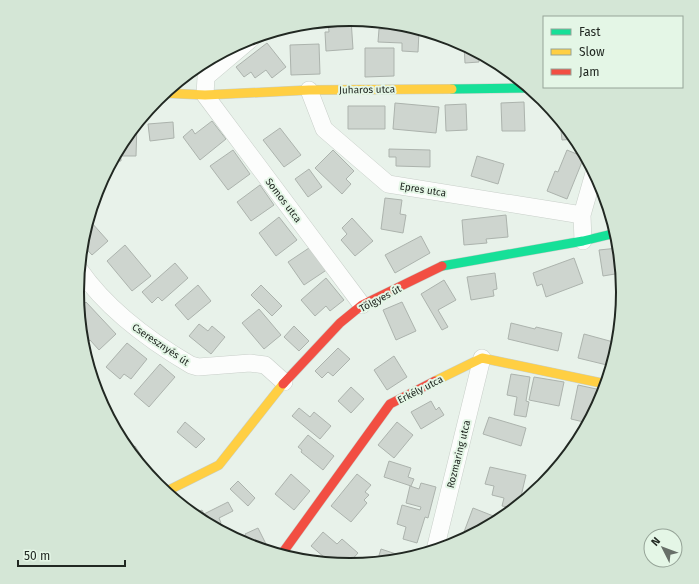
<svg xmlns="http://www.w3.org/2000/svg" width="699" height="584" viewBox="0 0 699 584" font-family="'Fira Sans',sans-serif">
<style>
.building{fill:#ced5cf;stroke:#acb3ad}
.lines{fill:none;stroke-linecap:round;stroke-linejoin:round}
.street-casing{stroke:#c8cfc9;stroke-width:18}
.fast-casing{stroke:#c8cfc9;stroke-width:10}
.slow-casing{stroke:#c8cfc9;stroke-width:10}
.jam-casing{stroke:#c8cfc9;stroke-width:10}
.street{stroke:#fcfdfc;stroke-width:17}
.fast{stroke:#16e098;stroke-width:9}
.slow{stroke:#ffcf43;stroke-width:9}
.jam{stroke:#f24e42;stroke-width:9}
.labels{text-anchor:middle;stroke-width:4;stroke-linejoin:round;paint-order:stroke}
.street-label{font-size:10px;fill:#212822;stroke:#e4f6e6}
.rim{fill:none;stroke:#212822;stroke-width:2}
</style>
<rect width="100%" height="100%" fill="#e8f2ea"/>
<path class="building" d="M351,19L353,49L326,51L325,32H329L328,21Z
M379,29L419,31L418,52L402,51V43L378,42Z
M267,43L286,67L272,78L266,70L255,78L251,72L244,77L236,67Z
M319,44L320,74L291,75L290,45Z
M464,45L478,53L479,62L465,63Z
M365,48H394V76L365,77Z
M524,102L525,131H502L501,103Z
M395,103L439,107L436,133L393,129Z
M466,104L467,130L446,131L445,105Z
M348,106H385V129H348Z
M212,121L226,139L200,160L183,137L192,129L195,134Z
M173,122L174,138L150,141L148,124Z
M560,122H561L575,139L562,140Z
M137,123L136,156H121V161H112L123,140Z
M280,128L301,155L284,167L263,140Z
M389,149L430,150V167L396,166V157H389Z
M233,150L250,174L228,190L210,166Z
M333,150L354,171L346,179L351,184L342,194L315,168Z
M567,150L584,157L567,199L547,191L555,171L558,172Z
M477,156L504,164L498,184L471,176Z
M309,169L322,187L308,197L295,179Z
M260,185L274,205L251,221L237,202Z
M385,198L402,200L400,214L406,215L403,233L381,229Z
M506,215L508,237L486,239L487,243L464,245L462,220Z
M279,217L297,240L276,256L259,233Z
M352,218L373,241L355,256L341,240L347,234L342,228Z
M87,221L89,223L91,222L108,241L92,255L81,243Z
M421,236L430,253L395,273L385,255Z
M125,245L151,276L132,291L107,261Z
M312,246L328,269L304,285L288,262Z
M618,248L621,273L603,276L599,250Z
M574,258L583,283L546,297L542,284L537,286L533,273Z
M175,263L188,278L162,301L158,297L152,303L142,292Z
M495,273L497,289L493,290L494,296L471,300L467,277Z
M326,278L344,300L330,311L326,306L315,316L301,300Z
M444,280L456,300L438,310L448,327L442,330L421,294Z
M198,285L211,301L188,320L175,305Z
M261,285L282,306L272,316L251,295Z
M86,302L116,334L99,350L90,340L83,347L82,345L78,310Z
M402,302L416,331L396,340L383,310Z
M259,309L281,335L264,349L242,323Z
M511,323L535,329L536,327L562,333L558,351L508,339Z
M199,324L208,331L212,326L225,337L211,354L189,336Z
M294,326L309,341L299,351L284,337Z
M584,334L617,343L611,366L578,358Z
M127,343L147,359L131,379L124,374L120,379L106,367Z
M338,348L350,359L333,376L328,372L322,378L315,371Z
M394,356L407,377L387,390L374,370Z
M160,364L175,377L149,407L134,394Z
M511,374L530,377L526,401L529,402L526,417L514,415L517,397L507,395Z
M534,377L564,382L559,406L529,400Z
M578,385L601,390L598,404L588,423L571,419Z
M351,387L364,399L351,413L338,401Z
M431,401L436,410L439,407L444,415L421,429L411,412Z
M299,408L310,417L314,412L331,426L320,439L292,416Z
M489,417L526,428L521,446L483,434Z
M185,422L205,439L196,448L177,432Z
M397,422L413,435L394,458L378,445Z
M308,435L334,456L323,470L301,452L302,450L298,447Z
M135,446L148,466L143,469L128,450Z
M389,461L411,468L408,477L414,479L411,486L384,477Z
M490,467L526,475L519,505L514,508L502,506L504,498L492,495L494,486L485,484Z
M291,474L310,491L294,510L275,494Z
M357,474L371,485L365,492L369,495L364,500L367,503L351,522L331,506Z
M238,481L255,498L248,506L230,489Z
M421,483L436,487L428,518L425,517L417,543L403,539L406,527L397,524L402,505L420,510L421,507L406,503L410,486L419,489Z
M228,502L233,511L219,518L221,523L213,527L192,515L202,510L204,514Z
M473,508L501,519L472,535L464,532Z
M258,528L268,548L263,550L240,542L247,538L245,534Z
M323,532L337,544L342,539L358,553L347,565L331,563L311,546Z
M381,549L408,558L377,562Z"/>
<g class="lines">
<g class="street-casing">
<path id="street" d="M252,38L206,77L205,95L362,305
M309,90L324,129L388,184L582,215
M583,241L582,215L594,173
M79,269C106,308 150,341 191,365L198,367L250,363L265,365L284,382
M435,550L482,358"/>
</g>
<g class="fast-casing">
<path id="fast" d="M452,89L529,88
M442,266L583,241L616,233"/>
</g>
<g class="slow-casing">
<path id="slow" d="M163,93L205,95L309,90L452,89
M435,381L482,358L606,384
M165,492L219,465L283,384"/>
</g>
<g class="jam-casing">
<path id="jam" d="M283,384L340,323L362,305L442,266
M281,555L390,404L435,381"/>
</g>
<use href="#street" class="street"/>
<use href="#fast" class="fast"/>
<use href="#slow" class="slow"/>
<use href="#jam" class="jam"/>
</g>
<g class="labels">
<g class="street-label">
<text transform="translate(367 89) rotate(-1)" y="4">Juharos utca</text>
<text transform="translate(423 189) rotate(9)" y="4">Epres utca</text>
<text transform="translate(284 200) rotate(53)" y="4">Somos utca</text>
<text transform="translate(380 298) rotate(-28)" y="4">Tölgyes út</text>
<text transform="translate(161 344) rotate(34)" y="4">Cseresznyés út</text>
<text transform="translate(420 389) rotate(-27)" y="4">Erkély utca</text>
<text transform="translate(458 454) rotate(-76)" y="4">Rozmaring utca</text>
</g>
</g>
<path d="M0 0H699V584H0ZM84 292a266 266 0 1 1 532 0a266 266 0 1 1-532 0Z" fill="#d4e6d6" fill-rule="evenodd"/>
<path class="rim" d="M84 292a266 266 0 1 1 532 0a266 266 0 1 1-532 0Z"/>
<rect x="543" y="16" width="140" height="72" fill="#e4f6e6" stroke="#96a498"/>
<rect x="551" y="29" width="20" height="6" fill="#16e098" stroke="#96a498"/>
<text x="579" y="36" font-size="12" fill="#212822">Fast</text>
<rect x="551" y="49" width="20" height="6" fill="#ffcf43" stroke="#96a498"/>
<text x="579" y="56" font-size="12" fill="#212822">Slow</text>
<rect x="551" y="69" width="20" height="6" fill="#f24e42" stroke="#96a498"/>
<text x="579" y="76" font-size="12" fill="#212822">Jam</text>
<g transform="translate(663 548) rotate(312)"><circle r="19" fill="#e4f6e6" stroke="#96a498"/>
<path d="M0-3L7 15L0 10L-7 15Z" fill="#676f68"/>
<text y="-6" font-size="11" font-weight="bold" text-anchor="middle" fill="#212822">N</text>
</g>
<path d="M18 560v6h107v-6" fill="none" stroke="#212822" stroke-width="2"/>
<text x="24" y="560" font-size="12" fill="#212822" stroke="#e4f6e6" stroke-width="3" paint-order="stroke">50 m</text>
</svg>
